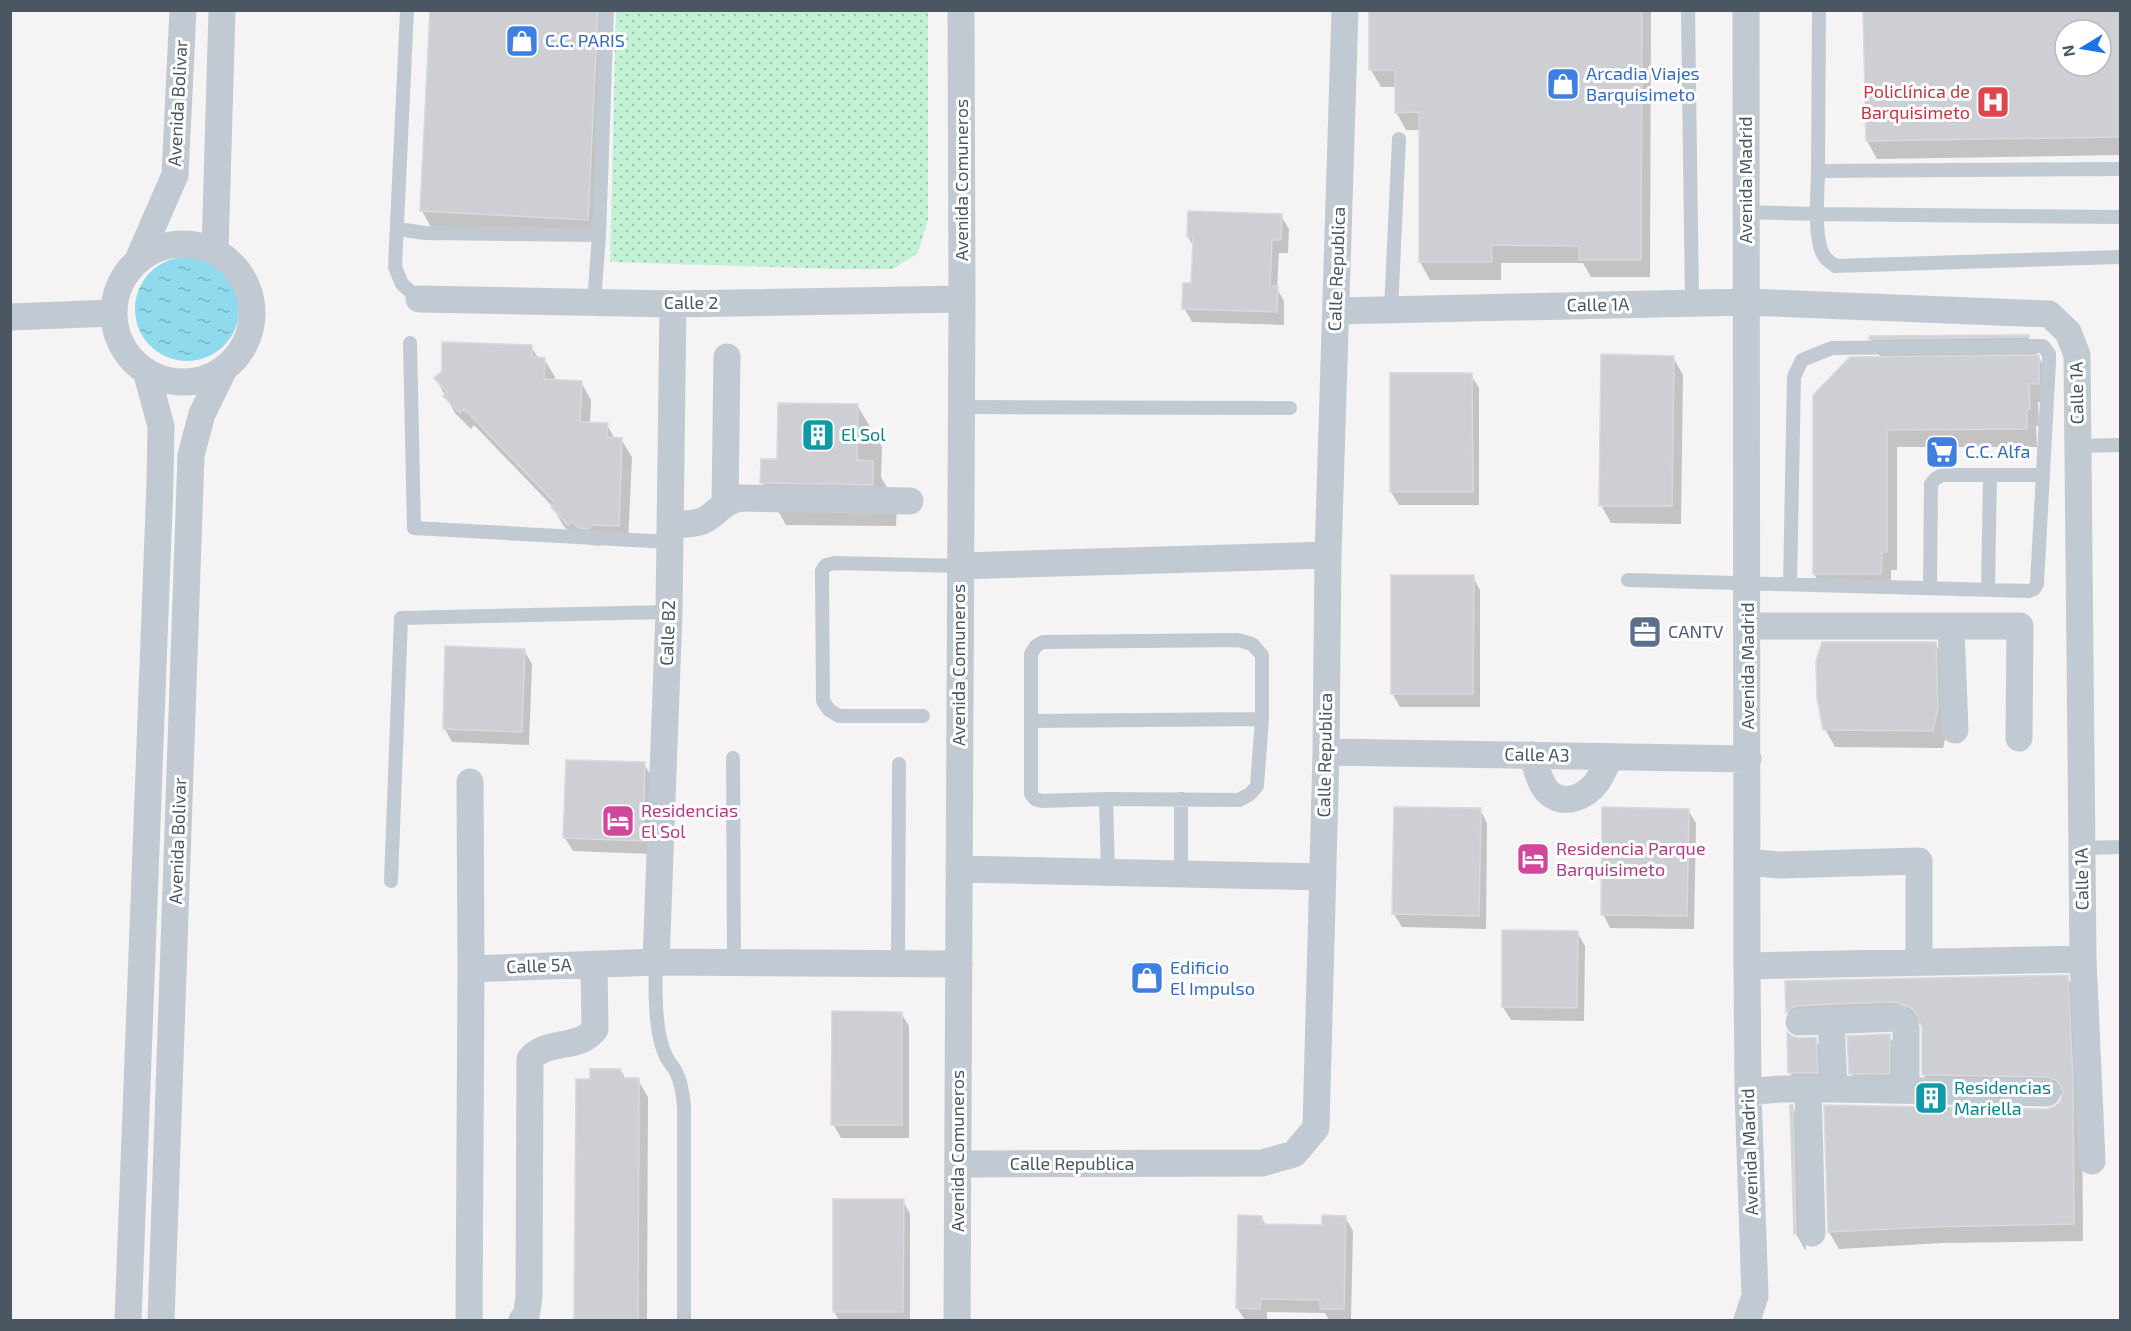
<svg xmlns="http://www.w3.org/2000/svg" width="2131" height="1331" viewBox="0 0 2131 1331" font-family="'Exo 2',sans-serif">
<style>
.grass{fill:url(#grass-dots)}
.water{fill:url(#water-ripples)}
.shadow{fill:#0003;fill-rule:evenodd}
.building{fill:#cdcfd5;stroke:#d7d9de;stroke-width:1.5;fill-rule:evenodd}
.lines{fill:none;stroke-linecap:round;stroke-linejoin:round}
.lane{stroke:#c1cad2;stroke-width:14}
.street{stroke:#c1cad2;stroke-width:27}
.labels{text-anchor:middle;stroke-width:6;stroke-linejoin:round;paint-order:stroke}
.shop-label{font-size:18px;fill:#366cbe;stroke:#fff;text-anchor:start}
.health-label{font-size:18px;fill:#be3a42;stroke:#fff;text-anchor:end}
.street-label{font-size:18px;fill:#4a5661;stroke:#fff}
.culture-label{font-size:18px;fill:#0d838f;stroke:#fff;text-anchor:start}
.service-label{font-size:18px;fill:#4e5e75;stroke:#fff;text-anchor:start}
.hotel-label{font-size:18px;fill:#b23c85;stroke:#fff;text-anchor:start}
</style>
<defs>
<pattern id="grass-dots" width="8" height="8" patternUnits="userSpaceOnUse" patternTransform="scale(1.5)"><rect width="8" height="8" fill="#c3f1d5"/><path d="M2 2h.1M6 6h.1" fill="none" stroke="#a0c6b0" stroke-width="1.8" stroke-linecap="round"/></pattern>
<pattern id="water-ripples" width="26" height="14" patternUnits="userSpaceOnUse" patternTransform="scale(1.5)"><rect width="26" height="14" fill="#90daee"/><path d="M2 4q2-2 4 0t4 0M15 11q2-2 4 0t4 0" fill="none" stroke="#78b4c4"/></pattern>
</defs>
<rect width="100%" height="100%" fill="#f5f3f3"/>
<path class="grass" d="M616,11H928V220L918,253L893,269H835L610,262Z"/>
<path class="water" d="M135 309a52 52 0 1 1 104 0a52 52 0 1 1-104 0Z"/>
<path class="shadow" d="M432,10H609L598,237L432,229L422,211Z
M1371,10H1651L1650,277H1591L1583,263H1501V280H1430L1420,262L1421,130H1406L1396,112V87H1381L1371,70Z
M1865,10H2120V155L1877,159L1867,141ZM2065,30H2101V66H2065Z
M1281,216L1289,229L1288,253H1279L1277,289L1284,301V325L1192,322L1184,308L1193,285L1194,247L1188,237Z
M2028,337L2048,374V401L2038,402L2039,426H2036L2037,447H1897V570H1891V592H1824L1814,574L1881,358L1870,339Z
M531,347L539,359H544L555,377L554,381L581,382L591,400L590,424L607,425L615,439H621L632,457L628,543L603,542L599,546L590,545L583,538L579,542L563,525L552,506L474,425L471,429L455,413L436,379Z
M1673,357L1683,375L1681,524L1611,523L1601,505Z
M1471,375L1479,388V505H1399L1391,492Z
M857,405L882,447L881,477L897,505L896,526L786,525L762,482L779,461Z
M1473,577L1480,590V707H1400L1392,693Z
M1935,643L1945,661L1948,727L1943,748L1835,747L1825,729Z
M524,650L532,664L529,745L452,742L445,729Z
M644,764L652,777L650,854L573,851L565,838Z
M1480,809L1487,823L1486,929L1402,927L1394,914Z
M1688,810L1696,823L1694,929L1610,928L1603,914Z
M1577,932L1585,946L1584,1021L1511,1020L1503,1007Z
M2067,977L2077,994L2082,1100L2083,1241L1942,1243L1839,1249L1829,1232L2047,1110L2055,1108L2061,1102L2063,1096L2058,1094L1933,1092L1923,1074L1922,1025L1914,1021L1797,1029L1788,1013L1787,982Z
M901,1013L909,1026V1138H841L833,1124Z
M1889,1036L1900,1053V1092L1861,1091L1851,1073Z
M1799,1039H1815L1825,1056L1827,1091H1800L1790,1073Z
M621,1070L626,1080H638L648,1097L647,1320H576L577,1080H592Z
M1792,1106L1802,1124L1806,1251L1796,1234Z
M903,1201L910,1214V1320H839L834,1312Z
M1261,1217L1266,1225L1323,1226L1345,1217L1353,1231L1351,1320H1329L1325,1313L1267,1312V1320H1245L1237,1308Z"/>
<path class="building" d="M430,10H598L588,220L420,211Z
M1369,10H1642L1641,260H1579V246L1491,245L1492,262H1419V112L1395,113V70H1369Z
M1863,10H2121V137L1866,141ZM2065,30H2101V66H2065Z
M1188,211L1282,214L1281,240H1272L1270,286H1278L1277,312L1182,309L1183,283H1191L1193,237H1187Z
M2029,335V337L1868,339L1870,336Z
M442,342L532,345V357L545,358L544,379L582,381L580,422L608,423L607,437L622,438L619,526L592,525L588,529L578,528L572,522L568,525L551,507L555,503L464,409L460,413L443,396L447,392L434,378L442,371Z
M1601,354L1674,356L1672,506H1599Z
M2039,355V384H2029L2030,409H2027V429L1887,430V552H1882L1881,574H1813V395L1850,357Z
M1390,373H1472L1473,492H1390Z
M778,403L858,404L857,460L873,461V485L760,483L761,459H777Z
M1391,575H1474L1473,694H1391Z
M1822,642H1936L1938,708L1933,731L1823,730L1817,698L1816,661Z
M445,646L525,649L522,732L443,729Z
M566,760L645,762L643,841L563,838Z
M1394,807L1481,808L1479,916L1392,914Z
M1602,807L1689,809L1687,916L1601,915Z
M1502,930L1578,931L1577,1008L1502,1007Z
M2068,975L2073,1081L2074,1224L1931,1227L1828,1232L1824,1105L2047,1109L2054,1107L2060,1102L2063,1093L2061,1086L2056,1080L2047,1077L1922,1075V1027L1917,1015L1911,1008L1895,1002L1831,1004L1798,1006L1791,1008L1786,1013L1785,981Z
M832,1011L902,1012V1125H831Z
M1787,1032L1792,1036L1799,1038L1816,1037L1818,1073H1788Z
M1890,1034V1074H1849L1847,1036Z
M590,1069H621V1078H639L638,1320H574L576,1079H590Z
M1790,1105H1793L1796,1234H1794Z
M833,1199H904L903,1312H833Z
M1238,1215L1262,1216V1224L1322,1225V1215L1346,1216L1344,1309H1320V1300L1261,1299L1260,1309L1236,1308Z"/>
<g class="lines">
<path class="lane" d="M407,10L395,267L402,284L419,299
M1688,10L1692,303
M2120,169L1818,171C1818,191 1813,239 1824,256C1826,260 1832,263 1835,266L2120,257
M1818,171L1819,10
M1746,212L1817,214L2120,217
M398,229L425,233L599,235L594,302
M599,235L607,10
M1391,310L1399,139
M410,343L414,528L670,542
M960,407L1290,408
M2078,446L2120,445
M1628,580L2029,591L2034,589L2037,584L2049,362V354L2043,346L1832,348L1802,360L1794,377L1790,584
M1930,588L1931,484L1935,479L1942,475H2043
M1988,590L1990,476
M923,716H839L829,710L823,701L822,571L826,565L835,563L960,566
M1031,721L1262,719
M733,758L734,963
M1106,799L1239,800L1250,794L1257,786L1262,719V655L1252,644L1238,640L1043,642L1036,646L1031,654V794L1035,799L1042,801L1106,799L1108,873
M1181,799V873
M2082,848L2120,847
M391,881L401,618L669,612
M656,962C655,987 655,1032 665,1054C667,1060 672,1065 675,1070C681,1081 683,1093 684,1106V1320
M898,964L899,764"/>
<path class="street" d="M1746,10L1747,966L1748,1092L1755,1296L1747,1320
M114 313a69 69 0 1 1 138 0a69 69 0 1 1-138 0Z
M215,251L222,10
M138,260L175,175L183,10
M419,299L673,304L962,299
M1336,311L1746,302L2049,314L2068,332L2077,355L2083,959L1747,966
M10,317L113,313
M725,503L727,357
M670,525C682,524 698,525 708,518C722,508 722,503 740,498L910,501
M960,566L1328,555
M1748,626H2020L2019,738
M1951,627L1955,730
M1326,752L1748,759
M1532,755C1536,767 1539,781 1547,791C1562,807 1585,798 1597,782C1602,775 1606,765 1610,757
M470,782L471,969
M1747,862L1779,865L1919,861V962
M959,869L1323,877
M2083,959L2092,1161
M656,962L669,612L673,304
M1831,1020L1834,1089
M1799,1022L1896,1018L1903,1022L1906,1028V1090
M1808,1089L1812,1233
M1748,1092L1780,1089H1834L2047,1093
M958,1164L1262,1163L1294,1154L1316,1128L1326,752L1328,555L1345,10
M128,1320L160,483L161,426L146,371
M161,1320L191,455L202,414L224,369
M469,1320L471,969L656,962L959,964
M522,1320L526,1317L529,1297L530,1059C548,1038 579,1051 595,1029L594,964
M957,1320L962,299L961,10"/>
</g>
<defs>
<g id="shop-square" transform="scale(1.725)"><rect x="-9" y="-9" width="18" height="18" rx="4" fill="#3f7fe0" stroke="#fff"/><path d="M-5-2.5h2.3a2.7 3.5 0 0 1 5.4 0H5L5.5 6h-11ZM-1.5-2.5h3a1.5 2.3 0 0 0-3 0Z" fill="#fff"/></g>
<g id="hospital-square" transform="scale(1.725)"><rect x="-9" y="-9" width="18" height="18" rx="4" fill="#e0444e" stroke="#fff"/><path d="M-5-5h3v3.5h4V-5h3V5h-3V1.5h-4V5h-3Z" fill="#fff"/></g>
<g id="building-square" transform="scale(1.725)"><rect x="-9" y="-9" width="18" height="18" rx="4" fill="#0f9aa8" stroke="#fff"/><path d="M-4-6H4V6H1V3H-1V6H-4ZM-2.5-4.3h1.7v1.8h-1.7ZM.8-4.3h1.7v1.8H.8ZM-2.5-1h1.7V.8h-1.7ZM.8-1h1.7V.8H.8Z" fill="#fff"/></g>
<g id="supermarket-square" transform="scale(1.725)"><rect x="-9" y="-9" width="18" height="18" rx="4" fill="#3f7fe0" stroke="#fff"/><path d="M-6-5.5h2.5l.6 2H6L4.5 2H-2.5L-4.4-4H-6ZM-1.5 3.2a1.3 1.3 0 1 0 .1 0ZM3 3.2a1.3 1.3 0 1 0 .1 0Z" fill="#fff"/></g>
<g id="office-square" transform="scale(1.725)"><rect x="-9" y="-9" width="18" height="18" rx="4" fill="#5c6f8a" stroke="#fff"/><path d="M-6-3h4V-5.5h4V-3h4V5H-6ZM-1-4.5V-3h2v-1.5ZM-6 0V1H6V0Z" fill="#fff"/></g>
<g id="hotel-square" transform="scale(1.725)"><rect x="-9" y="-9" width="18" height="18" rx="4" fill="#d1479c" stroke="#fff"/><path d="M-6-4.5h1.5V1H6V5H4.5V3h-9V5H-6ZM-4 0a1.8 1.8 0 1 1 3.6 0ZM.5 0V-2.5h3Q6-2.5 6 0Z" fill="#fff"/></g>
</defs>
<g fill-rule="evenodd">
<use href="#shop-square" x="522" y="41"/>
<use href="#shop-square" x="1563" y="84"/>
<use href="#hospital-square" x="1993" y="102"/>
<use href="#building-square" x="818" y="435"/>
<use href="#supermarket-square" x="1942" y="452"/>
<use href="#office-square" x="1645" y="632"/>
<use href="#hotel-square" x="618" y="821"/>
<use href="#hotel-square" x="1533" y="859"/>
<use href="#shop-square" x="1147" y="978"/>
<use href="#building-square" x="1931" y="1098"/>
</g>
<g class="labels">
<g class="shop-label">
<text x="545" y="47">C.C. PARIS</text>
<text x="1586" y="80">Arcadia Viajes<tspan x="1586" dy="21">Barquisimeto</tspan></text>
<text x="1965" y="458">C.C. Alfa</text>
<text x="1170" y="974">Edificio<tspan x="1170" dy="21">El Impulso</tspan></text>
</g>
<g class="health-label">
<text x="1970" y="98">Policlínica de<tspan x="1970" dy="21">Barquisimeto</tspan></text>
</g>
<g class="street-label">
<text transform="translate(178 103) rotate(-87)" y="6">Avenida Bolivar</text>
<text transform="translate(962 180) rotate(-90)" y="6">Avenida Comuneros</text>
<text transform="translate(1746 180) rotate(-90)" y="6">Avenida Madrid</text>
<text transform="translate(1337 269) rotate(-88)" y="6">Calle Republica</text>
<text x="691" y="309">Calle 2</text>
<text transform="translate(1598 305) rotate(-1)" y="6">Calle 1A</text>
<text transform="translate(2077 393) rotate(-91)" y="6">Calle 1A</text>
<text transform="translate(668 633) rotate(-88)" y="6">Calle B2</text>
<text transform="translate(959 665) rotate(-90)" y="6">Avenida Comuneros</text>
<text transform="translate(1748 666) rotate(-90)" y="6">Avenida Madrid</text>
<text transform="translate(1325 755) rotate(-89)" y="6">Calle Republica</text>
<text transform="translate(1537 755) rotate(1)" y="6">Calle A3</text>
<text transform="translate(178 841) rotate(-88)" y="6">Avenida Bolivar</text>
<text transform="translate(2082 879) rotate(-91)" y="6">Calle 1A</text>
<text transform="translate(539 966) rotate(-2)" y="6">Calle 5A</text>
<text transform="translate(958 1151) rotate(-90)" y="6">Avenida Comuneros</text>
<text transform="translate(1750 1152) rotate(-92)" y="6">Avenida Madrid</text>
<text x="1072" y="1170">Calle Republica</text>
</g>
<g class="culture-label">
<text x="841" y="441">El Sol</text>
<text x="1954" y="1094">Residencias<tspan x="1954" dy="21">Mariella</tspan></text>
</g>
<g class="service-label">
<text x="1668" y="638">CANTV</text>
</g>
<g class="hotel-label">
<text x="641" y="817">Residencias<tspan x="641" dy="21">El Sol</tspan></text>
<text x="1556" y="855">Residencia Parque<tspan x="1556" dy="21">Barquisimeto</tspan></text>
</g>
</g>
<rect width="2131" height="1331" fill="none" stroke="#4a5661" stroke-width="24"/>
<g transform="translate(2083 48) rotate(259)"><circle r="28" fill="#ffffff" stroke="#b7bbc0" stroke-width="1.5"/>
<path d="M0-4.5L10 22L0 15L-10 22Z" fill="#1a73e8"/>
<text y="-9" font-size="16" font-weight="bold" text-anchor="middle" fill="#4a5661">N</text>
</g>
</svg>
